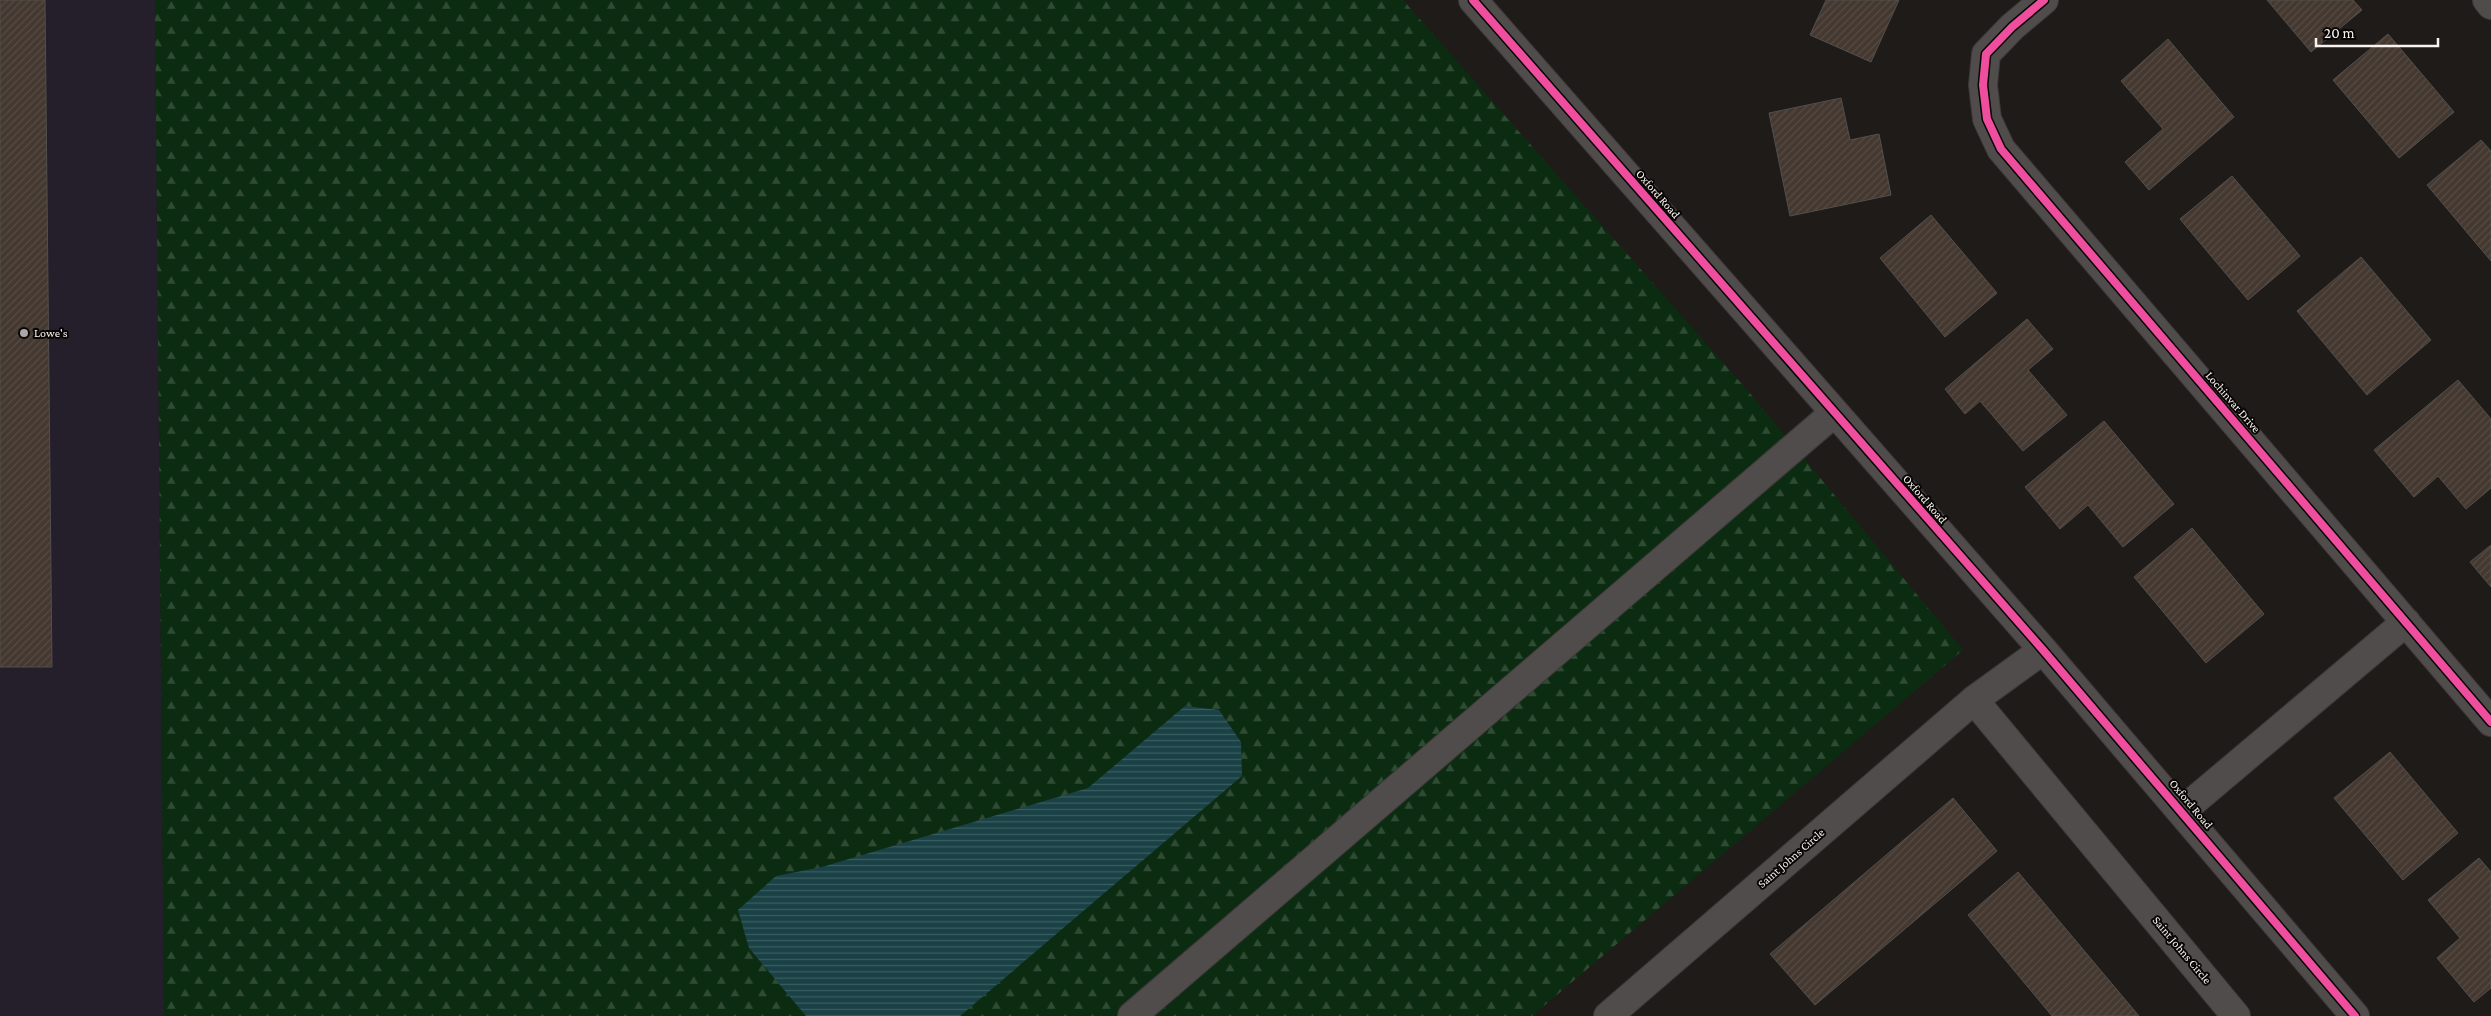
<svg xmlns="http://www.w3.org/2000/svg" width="2491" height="1016" viewBox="0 0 2491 1016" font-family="'Crimson Pro',serif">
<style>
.commercial{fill:#251e2b}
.forest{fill:url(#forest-firs)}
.water{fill:url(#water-rules)}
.building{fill:url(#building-hatch);stroke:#524f4d}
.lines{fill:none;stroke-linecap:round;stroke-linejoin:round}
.minor-casing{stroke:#3c3838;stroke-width:30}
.minor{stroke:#4f4c4b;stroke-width:28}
.cycleway-casing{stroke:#080604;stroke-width:11}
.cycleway{stroke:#ef4d9e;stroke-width:8}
.poi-dot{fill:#aca7a5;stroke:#080604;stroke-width:2}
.labels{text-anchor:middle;stroke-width:4;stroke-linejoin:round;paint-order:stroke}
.street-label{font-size:12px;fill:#f9f3f0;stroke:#080604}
.poi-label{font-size:12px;fill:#f9f3f0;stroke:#080604;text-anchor:start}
</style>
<defs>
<pattern id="forest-firs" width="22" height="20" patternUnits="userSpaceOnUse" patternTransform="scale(1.25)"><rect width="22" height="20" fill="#0c2c11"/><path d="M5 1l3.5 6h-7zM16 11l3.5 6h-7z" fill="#304b34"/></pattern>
<pattern id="water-rules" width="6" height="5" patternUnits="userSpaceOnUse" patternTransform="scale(1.25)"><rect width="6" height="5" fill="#194146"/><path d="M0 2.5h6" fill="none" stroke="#3b5d61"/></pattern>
<pattern id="building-hatch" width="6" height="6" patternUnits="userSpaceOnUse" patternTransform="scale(1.25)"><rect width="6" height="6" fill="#443830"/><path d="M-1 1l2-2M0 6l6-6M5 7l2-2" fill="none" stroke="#564c44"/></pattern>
</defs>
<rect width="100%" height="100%" fill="#1e1b19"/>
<path class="commercial" d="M0,0H155L164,1016H0Z"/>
<path class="forest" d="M155,0H1403L1748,391L1963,650L1532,1016H164Z"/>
<path class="water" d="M1185,706L1219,710L1241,742L1242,776L960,1016H806L749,948L738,910L776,876L822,867L1088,788Z"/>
<path class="building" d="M0,0H45L52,667H0Z
M1826,0H1899L1871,62L1810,35Z
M2267,0H2353L2362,10L2311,52Z
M2388,34L2454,112L2399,158L2333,80Z
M2168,39L2234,117L2149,190L2125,162L2163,129L2121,81Z
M1841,98L1850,140L1879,134L1891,195L1790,216L1769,113Z
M2481,140L2491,151V261L2427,185Z
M2232,176L2300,256L2248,300L2180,219Z
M1931,215L1997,293L1945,337L1880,258Z
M2361,257L2431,340L2367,395L2297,311Z
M2027,319L2053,349L2028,370L2067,415L2023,451L1980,401L1965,414L1945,389Z
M2458,380L2491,419V488L2466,509L2438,476L2414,497L2374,450Z
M2104,421L2174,504L2123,547L2088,505L2060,529L2025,487Z
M2192,528L2264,614L2206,663L2134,577Z
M2491,545V587L2470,562Z
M2390,752L2458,833L2403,880L2334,798Z
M1953,798L1997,851L1815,1005L1770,954Z
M2479,858L2491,872V988L2474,1002L2437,958L2460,938L2428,900Z
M2018,872L2139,1016H2052L1968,915Z"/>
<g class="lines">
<g class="minor-casing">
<path id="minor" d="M1473,0L2043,650L2355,1016
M2044,0L2012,27L1986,54L1983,85L1987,119L2001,149L2491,722
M2487,0L2491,5
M1974,700L2043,650
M2182,811L2406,622
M1132,1016L1834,413
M1608,1016L1974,700L2236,1016"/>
</g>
<use href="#minor" class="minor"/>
<g class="cycleway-casing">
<path id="cycleway" d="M1473,0L2043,650L2355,1016
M2044,0L2012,27L1986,54L1983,85L1987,119L2001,149L2491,722"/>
</g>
<use href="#cycleway" class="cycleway"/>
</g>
<circle class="poi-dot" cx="24" cy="333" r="5"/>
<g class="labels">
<g class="street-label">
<text transform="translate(1658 194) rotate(49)" y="4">Oxford Road</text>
<text transform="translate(2233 402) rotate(49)" y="4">Lochinvar Drive</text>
<text transform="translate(1925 499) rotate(49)" y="4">Oxford Road</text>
<text transform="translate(2191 804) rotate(50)" y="4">Oxford Road</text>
<text transform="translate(1791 858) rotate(-41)" y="4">Saint Johns Circle</text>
<text transform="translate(2182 950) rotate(50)" y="4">Saint Johns Circle</text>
</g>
<g class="poi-label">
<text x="34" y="337">Lowe's</text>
</g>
</g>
<path d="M2316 38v8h122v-8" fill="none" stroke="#f9f3f0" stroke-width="2.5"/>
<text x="2324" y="38" font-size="15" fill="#f9f3f0" stroke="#080604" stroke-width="4" paint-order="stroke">20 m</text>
</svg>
